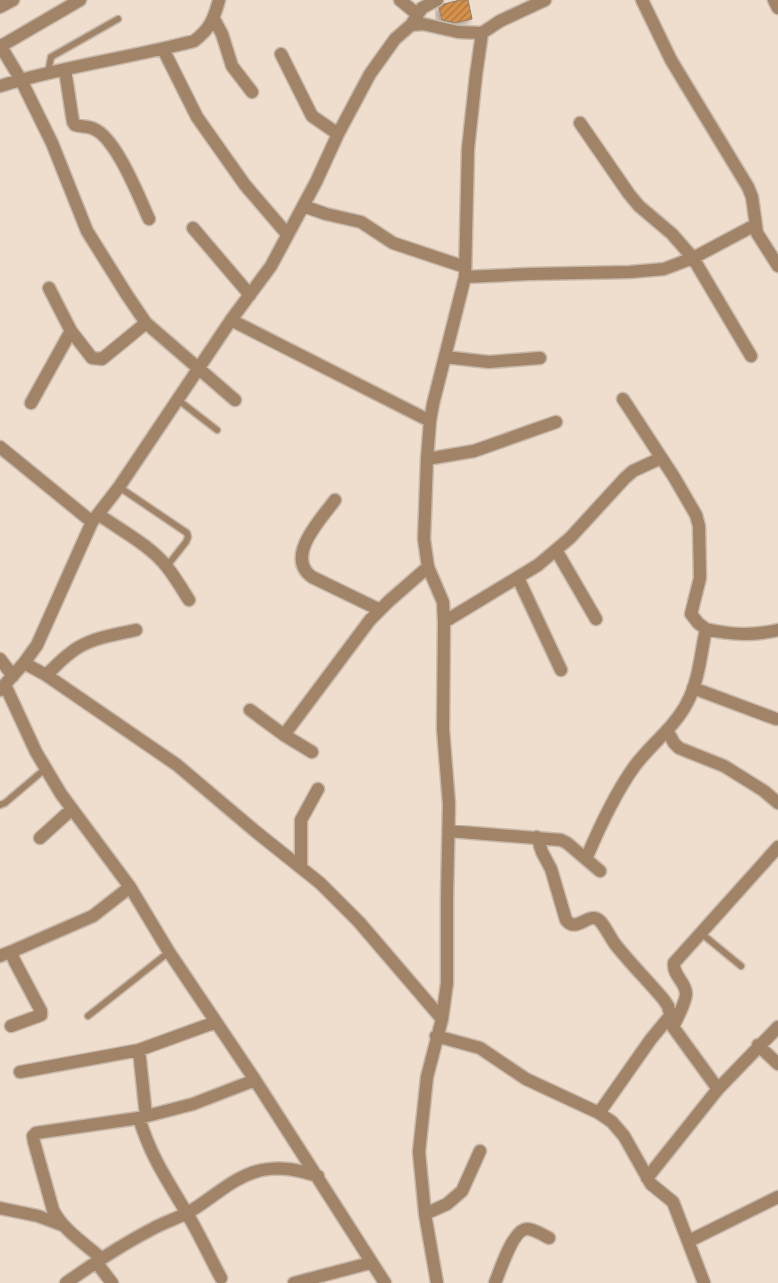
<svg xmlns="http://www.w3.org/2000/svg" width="778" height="1283" viewBox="0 0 778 1283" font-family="'Work Sans',sans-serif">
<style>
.building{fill:url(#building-hatch);stroke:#8e7d6f;filter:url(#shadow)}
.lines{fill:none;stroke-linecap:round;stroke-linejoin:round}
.service-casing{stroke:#c8b8aa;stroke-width:9}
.minor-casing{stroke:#c8b8aa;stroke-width:15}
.service{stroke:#a18468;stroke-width:6}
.minor{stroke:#a18468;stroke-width:12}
</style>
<defs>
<pattern id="building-hatch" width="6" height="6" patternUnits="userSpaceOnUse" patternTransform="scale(1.25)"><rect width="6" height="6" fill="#d5914b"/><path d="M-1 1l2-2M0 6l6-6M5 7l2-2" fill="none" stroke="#ac753d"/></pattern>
<filter id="shadow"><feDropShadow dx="-3.5" dy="3.5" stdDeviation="2.5" flood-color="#0004"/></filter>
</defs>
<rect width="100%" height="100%" fill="#efddcd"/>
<path class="building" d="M460,0H468L472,19L455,23L442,20L439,8L444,4Z"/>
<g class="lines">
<g class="service-casing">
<path id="service" d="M48,73L51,57L118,19
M177,399L217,430
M119,487L187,533L188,537L186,542L167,566
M0,805L5,803L45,769
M702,934L741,966
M88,1016L169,952"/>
</g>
<g class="minor-casing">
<path id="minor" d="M400,0L417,14
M642,0L671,60L748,187L752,197L757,233L778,266
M774,0L778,8
M0,7L13,0
M214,19L222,34L232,66L252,92
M411,25L422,8L437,0
M0,45L21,80L52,143L87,231L127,295L146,323L235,400
M1,46L80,0
M163,49L197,117L245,185L287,234
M281,54L312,116L338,134
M65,70L73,122L75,125C81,127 89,126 94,129C116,138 139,197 149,219
M0,86C63,66 130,58 194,41C210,29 214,19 219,0
M580,123L629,194L639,206L672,234L693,258L751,356
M303,206L326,214L361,222L393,243L465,267
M193,228L250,295
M465,277L529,274L630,272L664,269L693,258L755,225
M49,288L71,331L92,358L102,359L146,323
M231,320L430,421
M445,357L489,362L540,358
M31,403L71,331
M0,447L92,522
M427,459L474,451L556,422
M335,500C321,519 284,557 312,577L380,610
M98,514C120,530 150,545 167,567C175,577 182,589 189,600
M556,550L596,619
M518,578L561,670
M444,622L538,565L570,538L625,478L633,471L661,458
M706,629C730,635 753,636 778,630
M0,659L13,676
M24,663L46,675L177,765L255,831L320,883L359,922L442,1019
M46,675C54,668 61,660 69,654C88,638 113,635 136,630
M5,685L36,752L61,794L130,887L169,952L255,1080L385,1283
M693,688L776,719
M0,690L24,663L37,645L92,522L119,487L231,320L271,266L316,182L338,134L370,74L395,39L411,25L423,24L458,32L482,33L500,21L545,0
M250,710L284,735L312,752
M667,730L674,743L679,748L724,766L764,791L778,803
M284,735L370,620L389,601L428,567
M449,831L561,840L567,843L600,871
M537,837L542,852L551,869L566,920C577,934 589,910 600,921C606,928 610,937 615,944C630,963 648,981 664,1000L668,1006L673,1027L718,1089
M40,838L72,809
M586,859C599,828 614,795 634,767C650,745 674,728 687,703C699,681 701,652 706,629L698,623L691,614L700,578L699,526L696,515L674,477L623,399
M301,866V820L318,789
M0,956L15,950
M11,1026L41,1015V1011L15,962L12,955L15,950L93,916L130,887
M673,1027C677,1018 686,1003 686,993C685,981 673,976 674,963L778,847
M436,1036L480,1048L526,1079L599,1113L612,1122L624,1136L651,1184L673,1202L704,1283
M758,1045L778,1064
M139,1050L146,1116
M20,1072L139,1050L216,1022
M599,1113L651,1039L670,1016
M139,1118C151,1157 166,1178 186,1212C199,1233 209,1256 221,1278
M647,1178L718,1089L778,1027
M0,1208L38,1216L62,1225
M425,1214L447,1204L462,1191L480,1151
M689,1241L778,1197
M101,1258C84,1243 63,1230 53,1210L34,1142L33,1136L36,1133L139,1118L193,1104L255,1080
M96,1262L112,1283
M66,1283C94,1263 123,1244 154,1228C165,1222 178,1218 189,1212C213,1198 234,1176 262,1170C282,1166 298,1170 318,1176
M294,1283L370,1263
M437,1283L425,1214L419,1152L427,1077L442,1019L447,983V897L449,804L443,729L444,622L443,602L428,567L424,539L427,459L430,421L433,404L465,277L468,149L476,75L482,33
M495,1283C500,1271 513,1229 527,1229C534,1229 543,1235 549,1238"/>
</g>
<use href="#service" class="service"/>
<use href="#minor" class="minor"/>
</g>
</svg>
